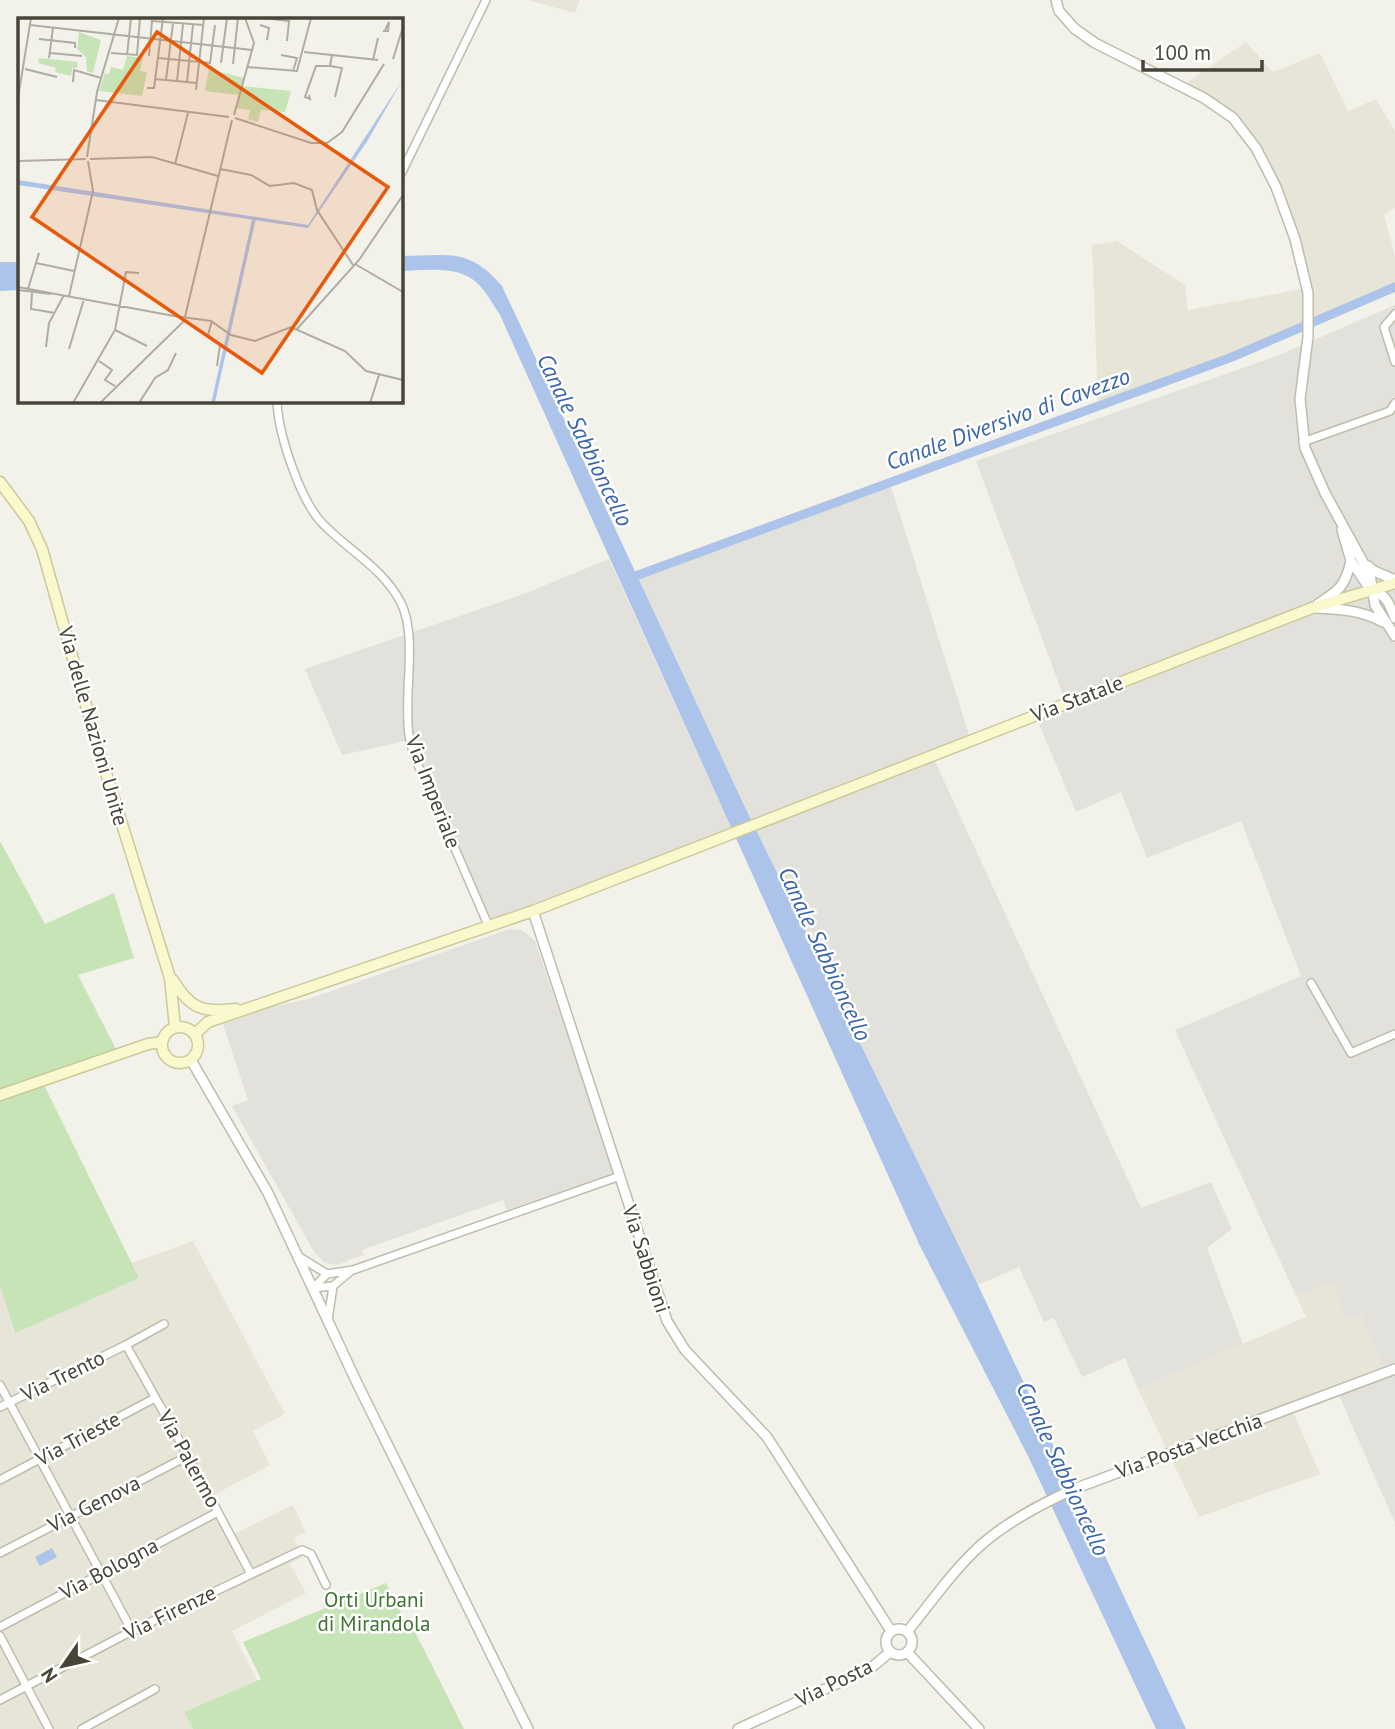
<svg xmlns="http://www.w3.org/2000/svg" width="1395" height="1729" viewBox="0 0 1395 1729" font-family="'PT Sans',sans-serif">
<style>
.residential{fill:#e7e5d8}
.industrial{fill:#e3e1db}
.green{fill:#c6e4b6}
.water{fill:#acc4ea}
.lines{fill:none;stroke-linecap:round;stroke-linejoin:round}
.canal{stroke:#acc4ea;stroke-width:9}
.minor-casing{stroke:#bebcad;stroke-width:10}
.tertiary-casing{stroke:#bebcad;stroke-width:12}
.secondary-casing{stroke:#ccc99b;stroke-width:13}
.minor{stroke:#fff;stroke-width:7}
.tertiary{stroke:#fff;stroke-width:9}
.secondary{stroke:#faf8cd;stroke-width:10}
.labels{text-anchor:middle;stroke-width:5;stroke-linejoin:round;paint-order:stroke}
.street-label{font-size:21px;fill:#474438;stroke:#fff}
.park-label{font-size:21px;fill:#3d7430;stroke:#fff}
.water-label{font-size:23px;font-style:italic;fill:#3a65aa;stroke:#fff}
.inset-river{fill:none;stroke:#acc4ea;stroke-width:3.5}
.inset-road{fill:none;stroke:#aeaca3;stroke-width:2}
.view{fill:#e8590c;fill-opacity:0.15;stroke:#e8590c;stroke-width:3.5}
.inset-edge{fill:none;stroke:#474438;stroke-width:3.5}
</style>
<rect width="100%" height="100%" fill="#f3f2ea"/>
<path class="residential" d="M528,0H580L575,13Z
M1246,42L1273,72L1320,53L1348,111L1376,99L1395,131V208L1384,214L1395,256V289L1260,347L1098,403L1092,245L1117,241L1185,285L1188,310L1302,289L1282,216L1258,152L1235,122L1182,86Z
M193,1241L285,1414L253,1431L270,1465L214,1495L234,1534L293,1505L306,1532L294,1538L303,1557L290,1564L306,1593L232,1631L257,1681L184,1712L193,1729H0V1286L14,1332L139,1278L132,1263Z
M1334,1282L1361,1313L1386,1375L1292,1409L1320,1474L1199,1517L1138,1389L1306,1317L1296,1296Z"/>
<path class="industrial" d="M1395,305V1523L1338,1393L1386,1375L1361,1314L1346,1319L1334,1282L1296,1296L1175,1030L1301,976L1241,821L1147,858L1121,792L1076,812L1036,717L1066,703L976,461L1277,356Z
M889,480L970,738L932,755L1141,1208L1211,1182L1232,1229L1207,1248L1243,1344L1138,1389L1125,1358L1082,1377L1054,1318L1044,1322L1019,1267L978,1285L743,803L637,578Z
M609,559L732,829L485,922L410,740L342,755L305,669L521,595Z
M510,929L522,930L535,941L615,1171L607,1176L507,1210L503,1200L362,1250L364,1255L348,1260V1262L335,1265L324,1263L313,1250L232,1106L248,1100L223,1024L272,1007L308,999Z"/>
<path class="green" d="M0,841L45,924L114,893L134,958L78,975L120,1057L44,1085L139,1278L15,1333L0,1286Z
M386,1583L406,1623L410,1622L464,1729H193L184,1712L261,1679L243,1642Z"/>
<path class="water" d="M401,256C448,256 469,247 502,286L743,803L978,1285L1186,1729H1156L1028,1456L920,1246L500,315C492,303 484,287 472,279C455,266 421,270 401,271Z
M0,262H19V290L0,291Z
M52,1548L57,1557L40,1566L35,1557Z"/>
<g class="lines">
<path class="canal" d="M630,578L1232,357L1395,287"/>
<g class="minor-casing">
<path id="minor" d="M401,174L486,0
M1395,314L1384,327L1395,362
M277,401C278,433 300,501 323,524C348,550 384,569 401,603C418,636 403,696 409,735C413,759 426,782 436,805C453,845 471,886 489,927
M1303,442L1390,411L1395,403
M1311,983L1351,1053L1395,1034
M298,1256L327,1274
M313,1288L327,1274L353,1270L620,1176
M313,1288L333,1286L352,1270
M328,1320L333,1286
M126,1345L188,1456L251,1574
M0,1385L132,1631
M0,1407L126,1345L164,1324
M0,1480L155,1398
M0,1553L188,1456
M0,1627L218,1512
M0,1636L49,1729
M0,1700L132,1631L302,1550L311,1554L326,1585
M82,1729L155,1689"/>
</g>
<g class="tertiary-casing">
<path id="tertiary" d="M1056,0L1059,11L1075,29L1095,43L1204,98L1233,118L1256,148L1276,187L1295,239L1308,293V337L1300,399L1305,448L1325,493L1370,575L1375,605L1395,636
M1342,530L1351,561L1370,589
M1368,566L1374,571L1395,580
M1371,591C1387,594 1389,604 1395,618
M1318,604C1340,590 1345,586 1351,561
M1315,608C1339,609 1361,610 1383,622
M533,911L667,1321L685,1350L767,1437L891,1631
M191,1060L268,1193L357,1383L528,1729
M886 1642a13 13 0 1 1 26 0a13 13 0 1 1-26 0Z
M907,1632C931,1603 953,1570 981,1545C1008,1521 1041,1504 1074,1489L1395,1369
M907,1652L979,1729
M738,1729L871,1668L890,1652"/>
</g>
<g class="secondary-casing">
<path id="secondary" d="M0,482L29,521L42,549L97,744L170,978L175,1027
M173,980C190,1009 203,1013 236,1009
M162 1045a18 18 0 1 1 36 0a18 18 0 1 1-36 0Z
M195,1034L208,1022L533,911L1312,608L1395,583
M0,1095L148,1044L162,1042"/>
</g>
<use href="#minor" class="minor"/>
<use href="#tertiary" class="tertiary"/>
<use href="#secondary" class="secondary"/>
</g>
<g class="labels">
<g class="street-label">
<text transform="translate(1077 699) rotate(-21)" y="7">Via Statale</text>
<text transform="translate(93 726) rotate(74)" y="7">Via delle Nazioni Unite</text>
<text transform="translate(433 792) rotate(69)" y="7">Via Imperiale</text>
<text transform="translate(646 1259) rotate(72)" y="7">Via Sabbioni</text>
<text transform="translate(63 1376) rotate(-26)" y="7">Via Trento</text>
<text transform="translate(78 1439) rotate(-28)" y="7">Via Trieste</text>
<text transform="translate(1189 1446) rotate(-20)" y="7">Via Posta Vecchia</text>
<text transform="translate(189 1459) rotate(61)" y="7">Via Palermo</text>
<text transform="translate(94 1504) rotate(-27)" y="7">Via Genova</text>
<text transform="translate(109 1569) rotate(-28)" y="7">Via Bologna</text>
<text transform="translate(170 1613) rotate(-26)" y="7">Via Firenze</text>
<text transform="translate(834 1683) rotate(-26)" y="7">Via Posta</text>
</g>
<g class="park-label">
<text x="374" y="1607">Orti Urbani<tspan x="374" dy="24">di Mirandola</tspan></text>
</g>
<g class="water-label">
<text transform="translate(1008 419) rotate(-20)" y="8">Canale Diversivo di Cavezzo</text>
<text transform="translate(585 440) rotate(64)" y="8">Canale Sabbioncello</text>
<text transform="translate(825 954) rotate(65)" y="8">Canale Sabbioncello</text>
<text transform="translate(1063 1469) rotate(65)" y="8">Canale Sabbioncello</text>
</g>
</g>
<g transform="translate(18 18)">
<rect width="385" height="385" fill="#f3f2ea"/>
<path d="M61,14L83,22L75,55L69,53L68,39L59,31ZM109,38L125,40L122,53L129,54L124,78L81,73L87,55L91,56L93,49L105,52ZM21,40L60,44L59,50H54L53,58L37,54L38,50L20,45ZM191,51L226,60L224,68L273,73L267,94L243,92L240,104L230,101L232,92L218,90L221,77L187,73Z" fill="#c6e4b6"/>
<path d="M385,61L350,122L290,210L0,167V162L290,207Z" fill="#acc4ea"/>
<path class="inset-river" d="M195,385L236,201"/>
<path class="inset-road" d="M246,0L271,3L269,23M12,7L234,32M242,7L251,10L249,22M365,13H370L371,4L367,12M21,21L57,25V30M286,34L360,42M32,35L64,38M93,35L119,37L122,0M109,37L113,0M263,37L279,40L275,53M314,37L312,48L324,50L317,79M131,38L134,3L186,7M31,40L35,10M140,40L192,45L197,7M375,41L385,9M355,42L360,20M203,45L209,0M215,46L220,0M229,49L279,53L293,0M7,51L39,59M137,61L179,65M148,62L155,5M159,63L165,6M55,64L56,52L83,60M169,64L175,7M129,70H136L145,0M178,72L186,0M291,77L292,81L287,79L298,48H312M0,80L13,0M78,82L211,99M216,97L236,25L227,0M217,100L293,125H309L324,114L366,46M69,139L79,74L101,0M72,141L134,139L200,158M0,143L68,141M157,146L170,95M202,151L233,157L252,168L276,165L294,172L299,192L335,247M18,245L56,253M337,246L385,274M0,269L156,298M10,271L21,235M0,272L33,276M14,275L13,291L37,295M51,278L75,173L70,143M156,298L193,303L213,317L237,323L273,309L327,333L348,353L385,362M194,303L190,317L202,327L199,348M279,311L341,242L385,177M97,312L129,328M28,329L31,305L46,277M51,331L66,281M81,343L94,352L87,362L97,368M55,385L97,312L108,254L121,255M82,385L166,303L214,102M121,385L137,360L150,352L158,335M352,385L361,357"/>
<path class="view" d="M139,14L370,169L244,355L14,199Z"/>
<rect width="385" height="385" class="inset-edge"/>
</g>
<g transform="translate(63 1666) rotate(236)" stroke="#ffffff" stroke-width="5" paint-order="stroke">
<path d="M0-5L12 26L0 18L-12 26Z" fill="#474438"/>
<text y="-10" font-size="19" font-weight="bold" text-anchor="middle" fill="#474438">N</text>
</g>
<path d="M1143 60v10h119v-10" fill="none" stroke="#474438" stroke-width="3.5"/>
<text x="1154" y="60" font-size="21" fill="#474438" stroke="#ffffff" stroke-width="5" paint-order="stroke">100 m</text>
</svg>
